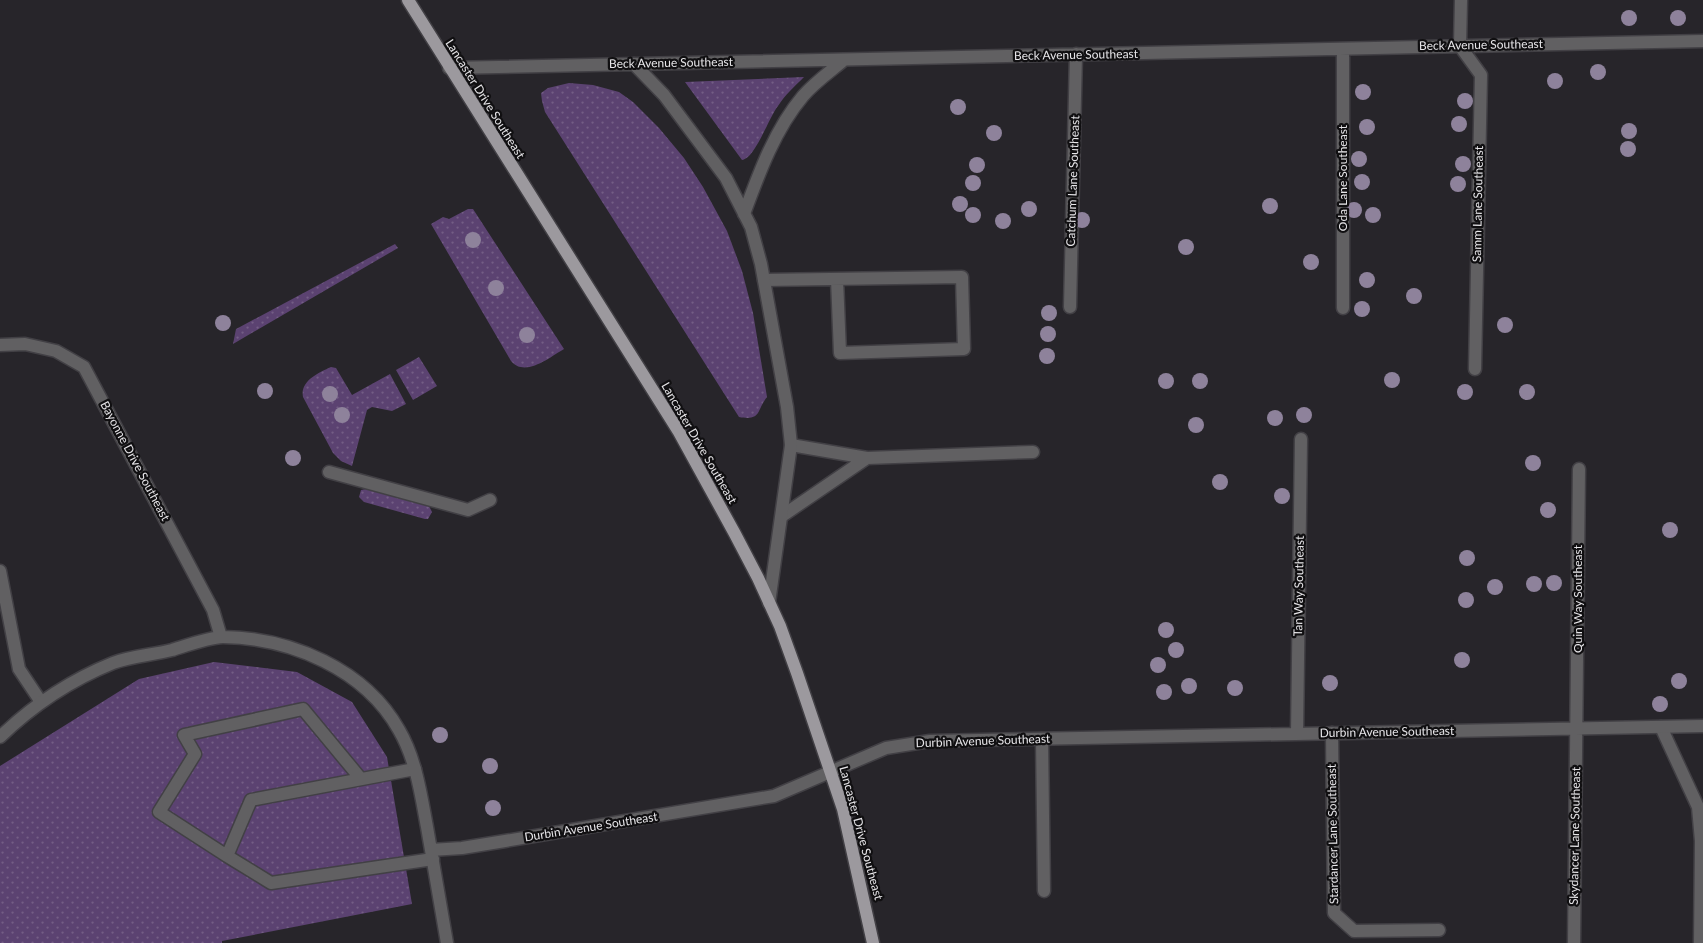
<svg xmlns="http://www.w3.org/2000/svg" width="1703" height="943" viewBox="0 0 1703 943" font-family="Lato,sans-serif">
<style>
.grass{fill:url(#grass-dots)}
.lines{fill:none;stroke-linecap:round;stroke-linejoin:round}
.service-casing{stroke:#424045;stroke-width:15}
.minor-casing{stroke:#424045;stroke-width:15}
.primary-casing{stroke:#424045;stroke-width:15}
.service{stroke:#616062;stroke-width:12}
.minor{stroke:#616062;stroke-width:12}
.primary{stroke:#9c999e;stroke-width:12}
.tree{fill:#8e829b}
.labels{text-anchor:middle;stroke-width:4.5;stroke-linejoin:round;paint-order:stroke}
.street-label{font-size:12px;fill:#e7e6e9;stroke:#100f11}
</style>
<defs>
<pattern id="grass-dots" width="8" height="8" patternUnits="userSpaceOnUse" patternTransform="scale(1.25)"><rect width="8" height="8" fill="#5b4271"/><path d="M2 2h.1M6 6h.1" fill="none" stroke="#735d85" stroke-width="1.8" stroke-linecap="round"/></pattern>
</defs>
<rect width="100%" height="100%" fill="#27252a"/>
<path class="grass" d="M804,77C795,86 785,95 778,106C769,117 755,159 742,160L685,82Z
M569,83L593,85L619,92L633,102L659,128L684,158L703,187L727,231L742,271L753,313L767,397C756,411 762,421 739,417L545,112L542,101L541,93L548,88Z
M468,209H473L564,349C550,357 525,378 511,361L431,224L443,217L449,219Z
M395,244L398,248L233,344L236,329L238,328Z
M419,357L437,386L413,400L396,370Z
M331,367L336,368L352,395L390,374L406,404L392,411L372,407L367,410L352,466L341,461L333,453L303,397C300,381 318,373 331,367Z
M366,489L429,506L432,512L428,519H425L364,502L359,497L361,490Z
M214,662L297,672L352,702L387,757L412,904L222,941V943H0V766L139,679Z"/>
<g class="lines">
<g class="service-casing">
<path id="service" d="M764,280L962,277L964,349L840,353L837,279
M867,458L1033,452
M329,472L468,510L490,500
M782,516L867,458L791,445
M0,571L19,669L41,702
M1661,727L1698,807L1701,841L1700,943
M1042,739L1044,891
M361,779L303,709L184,735L195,754L159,812L227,856L271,883L433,859
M227,856L251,800L415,769"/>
</g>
<g class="minor-casing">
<path id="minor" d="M1461,0L1460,46L1481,75L1475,369
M1343,49V308
M634,64L664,95L726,178L751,227L761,264L787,407L791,445L769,603
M449,68L1703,41
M744,214C759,173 775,129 803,96C815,82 831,71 844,60
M1070,307L1076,54
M0,345L25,344L56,351L84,367L213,610L221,637
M1332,733L1334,913L1354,931L1439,930
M1297,734L1301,439
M0,737C32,706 71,680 113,663C131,656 153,655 172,650C185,646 210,637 223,637C291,638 365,669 399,730C416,759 421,795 427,827C434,866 440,904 447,943
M431,850L462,848L505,841L774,796L886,748L930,741L1703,726
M1574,943L1579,469"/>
</g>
<g class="primary-casing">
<path id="primary" d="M408,0L679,432L735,534L758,578L780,626L797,673L843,809L873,943"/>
</g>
<use href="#service" class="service"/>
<use href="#minor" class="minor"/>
<use href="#primary" class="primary"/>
</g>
<g class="tree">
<circle cx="1629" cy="18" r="8"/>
<circle cx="1678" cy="18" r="8"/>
<circle cx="1598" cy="72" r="8"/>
<circle cx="1555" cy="81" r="8"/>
<circle cx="1363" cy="92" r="8"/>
<circle cx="1465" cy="101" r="8"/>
<circle cx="958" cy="107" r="8"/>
<circle cx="1459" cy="124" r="8"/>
<circle cx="1367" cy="127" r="8"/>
<circle cx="1629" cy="131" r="8"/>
<circle cx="994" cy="133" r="8"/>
<circle cx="1628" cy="149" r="8"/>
<circle cx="1359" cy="159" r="8"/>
<circle cx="1463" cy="164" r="8"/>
<circle cx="977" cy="165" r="8"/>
<circle cx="1362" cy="182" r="8"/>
<circle cx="973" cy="183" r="8"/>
<circle cx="1458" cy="184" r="8"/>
<circle cx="960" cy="204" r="8"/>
<circle cx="1270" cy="206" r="8"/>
<circle cx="1029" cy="209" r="8"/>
<circle cx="1354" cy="210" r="8"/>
<circle cx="973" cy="215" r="8"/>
<circle cx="1373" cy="215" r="8"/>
<circle cx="1082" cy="220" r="8"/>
<circle cx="1003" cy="221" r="8"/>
<circle cx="473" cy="240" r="8"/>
<circle cx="1186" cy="247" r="8"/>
<circle cx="1311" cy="262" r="8"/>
<circle cx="1367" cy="280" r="8"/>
<circle cx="496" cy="288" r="8"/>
<circle cx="1414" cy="296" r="8"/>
<circle cx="1362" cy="309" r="8"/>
<circle cx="1049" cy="313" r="8"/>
<circle cx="223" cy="323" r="8"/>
<circle cx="1505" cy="325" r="8"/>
<circle cx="1048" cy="334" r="8"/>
<circle cx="527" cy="335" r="8"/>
<circle cx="1047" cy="356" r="8"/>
<circle cx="1392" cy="380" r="8"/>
<circle cx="1166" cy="381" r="8"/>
<circle cx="1200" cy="381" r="8"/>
<circle cx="265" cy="391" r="8"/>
<circle cx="1465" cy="392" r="8"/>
<circle cx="1527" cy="392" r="8"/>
<circle cx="330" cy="394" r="8"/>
<circle cx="342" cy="415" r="8"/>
<circle cx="1304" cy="415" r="8"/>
<circle cx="1275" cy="418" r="8"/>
<circle cx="1196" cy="425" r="8"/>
<circle cx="293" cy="458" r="8"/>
<circle cx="1533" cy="463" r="8"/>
<circle cx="1220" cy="482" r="8"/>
<circle cx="1282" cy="496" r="8"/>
<circle cx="1548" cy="510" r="8"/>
<circle cx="1670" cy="530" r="8"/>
<circle cx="1467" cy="558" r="8"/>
<circle cx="1554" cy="583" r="8"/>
<circle cx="1534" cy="584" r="8"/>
<circle cx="1495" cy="587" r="8"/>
<circle cx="1466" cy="600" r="8"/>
<circle cx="1166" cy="630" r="8"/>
<circle cx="1176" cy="650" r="8"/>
<circle cx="1462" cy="660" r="8"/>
<circle cx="1158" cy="665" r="8"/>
<circle cx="1679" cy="681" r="8"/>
<circle cx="1330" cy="683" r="8"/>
<circle cx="1189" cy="686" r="8"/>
<circle cx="1235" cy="688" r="8"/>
<circle cx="1164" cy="692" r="8"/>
<circle cx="1660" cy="704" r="8"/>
<circle cx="440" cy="735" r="8"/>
<circle cx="490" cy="766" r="8"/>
<circle cx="493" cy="808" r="8"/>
</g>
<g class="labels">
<g class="street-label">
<text transform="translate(1481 45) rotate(-1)" y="4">Beck Avenue Southeast</text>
<text transform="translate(1076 55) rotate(-1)" y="4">Beck Avenue Southeast</text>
<text transform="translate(671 63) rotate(-1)" y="4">Beck Avenue Southeast</text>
<text transform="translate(485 99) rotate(58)" y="4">Lancaster Drive Southeast</text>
<text transform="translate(1343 178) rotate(-90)" y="4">Oda Lane Southeast</text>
<text transform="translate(1073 181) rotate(-88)" y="4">Catchum Lane Southeast</text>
<text transform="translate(1478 204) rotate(-89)" y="4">Samm Lane Southeast</text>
<text transform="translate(699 443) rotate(60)" y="4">Lancaster Drive Southeast</text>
<text transform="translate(135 461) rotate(62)" y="4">Bayonne Drive Southeast</text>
<text transform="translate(1299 586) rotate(-89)" y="4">Tan Way Southeast</text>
<text transform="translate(1578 599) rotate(-90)" y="4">Quin Way Southeast</text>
<text transform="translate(1387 732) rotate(-1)" y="4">Durbin Avenue Southeast</text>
<text transform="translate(983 741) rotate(-2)" y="4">Durbin Avenue Southeast</text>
<text transform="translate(591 827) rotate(-9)" y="4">Durbin Avenue Southeast</text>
<text transform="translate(861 833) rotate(75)" y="4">Lancaster Drive Southeast</text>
<text transform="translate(1333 834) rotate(-91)" y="4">Stardancer Lane Southeast</text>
<text transform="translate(1575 836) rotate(-89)" y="4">Skydancer Lane Southeast</text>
</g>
</g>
</svg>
